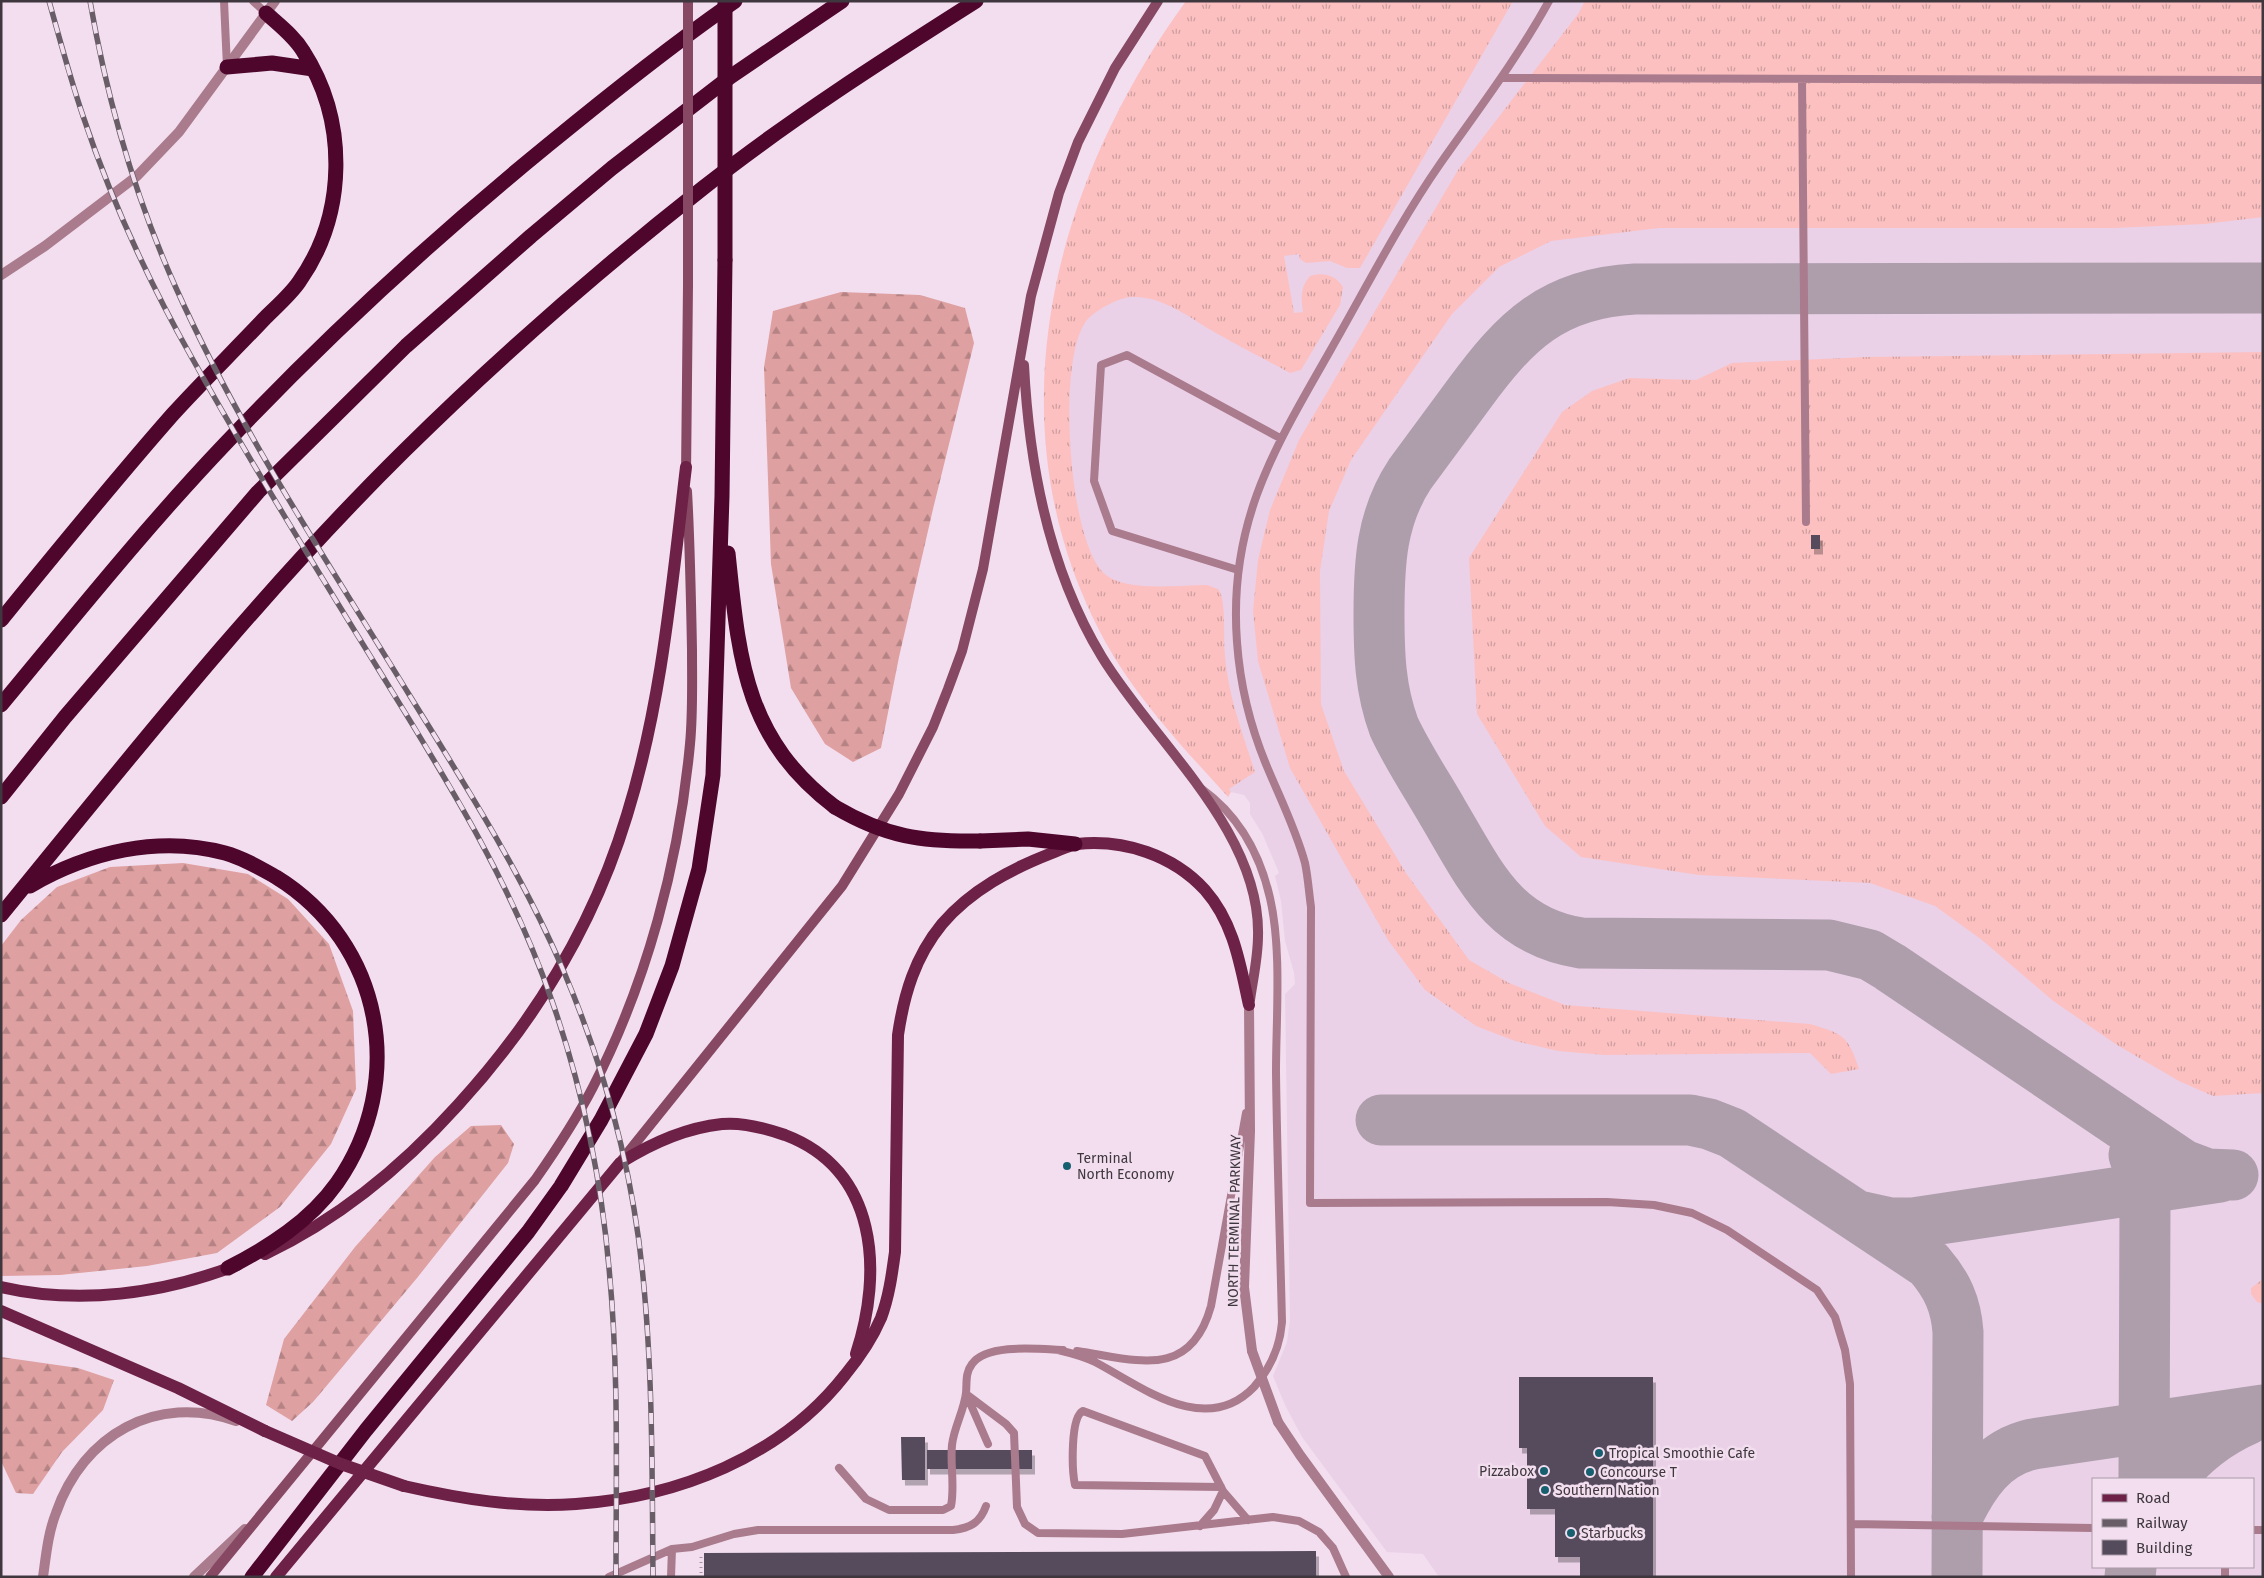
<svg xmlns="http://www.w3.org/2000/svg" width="2264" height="1578" viewBox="0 0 2264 1578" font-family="'Fira Sans',sans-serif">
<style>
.built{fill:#ead1e7;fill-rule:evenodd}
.grass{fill:url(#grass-tufts)}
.forest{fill:url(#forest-firs)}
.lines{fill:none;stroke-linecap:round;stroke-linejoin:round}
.taxiway{stroke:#ae9eac;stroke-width:51}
.building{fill:#544b5d;filter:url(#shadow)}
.path{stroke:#a293a0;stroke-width:3;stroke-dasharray:1 4;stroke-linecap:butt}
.service{stroke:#a97b8c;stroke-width:8}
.minor{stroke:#a97b8c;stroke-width:10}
.tertiary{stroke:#a97b8c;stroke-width:10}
.secondary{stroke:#874863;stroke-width:10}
.primary{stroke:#6d2146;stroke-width:12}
.motorway{stroke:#4e062d;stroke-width:15}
.rail-casing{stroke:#695e68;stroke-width:5.5}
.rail{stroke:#f2deef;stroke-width:4;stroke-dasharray:11;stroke-linecap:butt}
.minor-bridge{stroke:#a97b8c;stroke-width:10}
.secondary-bridge{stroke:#874863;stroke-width:10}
.primary-bridge{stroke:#6d2146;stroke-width:12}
.motorway-bridge{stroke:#4e062d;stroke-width:15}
.poi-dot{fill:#165f6e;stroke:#f2deef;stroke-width:2}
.labels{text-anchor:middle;stroke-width:5;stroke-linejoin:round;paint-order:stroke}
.poi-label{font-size:14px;fill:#3f373e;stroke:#f2deef;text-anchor:start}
.street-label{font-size:14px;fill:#3f373e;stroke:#f2deef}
</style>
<defs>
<pattern id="grass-tufts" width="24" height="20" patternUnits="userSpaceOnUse" patternTransform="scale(1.25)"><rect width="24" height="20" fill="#fcc0c1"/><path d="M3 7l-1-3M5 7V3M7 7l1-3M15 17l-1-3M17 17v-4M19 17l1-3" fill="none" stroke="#cd9d9e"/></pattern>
<pattern id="forest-firs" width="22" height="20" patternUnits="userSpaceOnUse" patternTransform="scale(1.25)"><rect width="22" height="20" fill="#dfa0a1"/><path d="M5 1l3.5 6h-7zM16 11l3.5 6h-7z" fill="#b68385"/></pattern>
<filter id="shadow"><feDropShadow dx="3" dy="5.5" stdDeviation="0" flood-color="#0004"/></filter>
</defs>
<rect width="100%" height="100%" fill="#f2deef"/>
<path class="built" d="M1196,1H2263V1577H1439L1423,1554L1387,1552L1302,1437L1285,1405L1273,1376L1287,1342L1290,1320L1285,994L1295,984L1294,973L1285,941L1281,901L1275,876L1279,873L1263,835L1250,814V803L1244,795L1231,792L1179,731L1104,626L1046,415ZM2093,1479H2253V1567H2093Z"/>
<path class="grass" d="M1186,1H1513L1360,268H1347L1330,261L1306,263L1300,259L1299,254L1284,256L1294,313L1303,312C1301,298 1300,287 1310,276C1324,272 1335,275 1343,287L1340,305L1301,370L1290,373C1265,359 1240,347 1216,333C1190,318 1162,295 1131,297C1118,298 1096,310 1087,320C1056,357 1068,546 1106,575C1128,592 1179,585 1207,585L1218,589L1221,594C1226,614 1223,636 1225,656C1228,695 1243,735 1255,772L1229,789L1231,792L1228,797C1181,745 1131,693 1099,630C991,419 1053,184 1186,1Z
M1585,1H2263V217L2205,224L2114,228H1659L1551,241L1499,267L1452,314L1351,460L1329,511L1320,571L1321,704L1344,771L1406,873L1469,960L1509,983L1565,1005L1810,1024C1843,1034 1848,1035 1859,1069L1831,1074L1810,1053L1605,1055L1558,1051L1515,1041L1476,1026L1425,990L1388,940L1290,768L1258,661L1253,611L1258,560L1270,510L1299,440L1458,170L1578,14Z
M2263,352V1093L2213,1096L2179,1081L2117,1045L2052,1000L1982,940L1935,906L1870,883L1699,875L1581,857L1545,826L1477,714L1469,558L1562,412L1592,391L1629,378L1696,380L1732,363L1867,357Z
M2263,1279V1304L2257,1302L2251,1294V1288Z"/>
<path class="forest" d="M841,292L920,295L965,308L974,343L933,509L899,657L881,748L853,762L825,744L791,688L771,564L764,367L773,311Z
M183,863L248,874L288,899L329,944L353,1011L356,1089L331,1144L280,1207L217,1253L147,1266L60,1275L1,1276V946L21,920L57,887L110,867Z
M501,1125L514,1144L508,1163L417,1278L313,1402L292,1421L266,1405L284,1339L355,1247L435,1157L471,1126Z
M1,1357L78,1368L114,1380L103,1410L62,1452L33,1494L16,1493L1,1461Z"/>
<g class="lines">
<path class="taxiway" d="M1381,1120H1690L1709,1124L1732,1133L1929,1264C1947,1285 1956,1304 1958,1332L1957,1577
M2134,1155L2143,1183L2145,1202L2144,1479
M2233,1175L2207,1174L2183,1165L1890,967L1870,955L1829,945L1581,943C1503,931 1480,875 1443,813C1427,785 1408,757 1394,727C1380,689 1379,654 1379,614C1379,563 1381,518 1410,474C1430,447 1449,421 1469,394C1515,331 1553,293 1635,289L2263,288
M1858,1216L1890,1223H1913L2220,1177
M2171,1479C2191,1453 2218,1432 2248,1419
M1957,1517C1974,1482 1993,1453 2033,1444L2263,1410
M2130,1577L2131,1567"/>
</g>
<path class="building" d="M1811,535H1820V549H1811Z
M1519,1377H1653V1577H1580V1557H1555V1509H1527V1448H1519Z
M901,1437H925V1480H902Z
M927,1450H1032V1469H927Z
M1316,1551V1577H704V1553Z"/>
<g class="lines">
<path class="path" d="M701,1557V1577"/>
<path class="service" d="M224,1L227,67
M253,1L266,13
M1549,1C1517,59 1478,110 1440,164C1399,223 1366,288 1330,351C1274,449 1228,523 1237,642C1240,685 1251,729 1268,769C1281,800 1296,830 1305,863C1308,877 1309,893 1311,907L1310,1203L1607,1202L1654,1205L1692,1213L1727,1230L1817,1290L1835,1317L1845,1350L1850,1384L1851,1577
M1503,78L2263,80
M1802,79L1806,522
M1238,570L1112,531L1094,481L1101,365L1127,355L1280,438
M1058,1350C1071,1353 1083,1356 1095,1362C1141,1386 1205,1438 1254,1387C1270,1369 1280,1346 1282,1322C1280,1238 1277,1155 1276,1072C1276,1018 1282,950 1270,898C1260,854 1238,815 1202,789
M1077,1351C1134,1359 1190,1382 1211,1306L1246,1113
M966,1394L1006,1424L1014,1433L1017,1507L1025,1524L1038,1533L1122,1534L1273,1517L1299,1521L1319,1532L1333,1548L1346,1577
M967,1396L988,1444
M839,1468L866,1499L889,1510H943L951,1506C955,1486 950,1465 952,1445C954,1427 964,1411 966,1393C967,1383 965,1373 972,1364C987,1343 1039,1349 1063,1350
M1221,1487L1075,1485C1072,1471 1070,1417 1083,1411L1205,1456L1221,1487L1223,1491L1248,1520
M1852,1524L2093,1528
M1200,1526L1214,1510L1223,1491
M2253,1530H2263
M2225,1567V1577
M609,1577L672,1549L692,1547L734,1534L758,1530H953C970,1528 980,1523 986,1506
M671,1577L672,1549"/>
<path class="minor" d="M1249,1005L1250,1131L1244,1287L1252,1351
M1278,1422L1300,1455L1389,1577"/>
<path class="tertiary" d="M1,275L45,246L137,176L179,132L275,1
M43,1577C46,1556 48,1533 56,1513C83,1435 156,1393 236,1421
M194,1577L245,1529"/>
<path class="secondary" d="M1024,365C1029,466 1049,570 1102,657C1153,741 1261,831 1258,936C1258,957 1253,979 1250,1000
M686,474L688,285
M622,1160L842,886L899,794L933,727L948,689L962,651L983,569L1031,296L1059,193L1078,142L1115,68L1158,1
M210,1577L535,1180C556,1150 576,1120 593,1087C647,982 679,862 690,744C693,713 692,681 692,650C691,597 690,544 687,491"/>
<path class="primary" d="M265,1254C339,1219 403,1166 458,1105C534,1022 594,924 627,815C662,702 672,584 686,467
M1,1287C79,1305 163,1294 237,1265
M1,1311L178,1388L265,1431
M404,1486C461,1499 517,1508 576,1504C678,1497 781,1457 845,1375C859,1358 872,1339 881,1318C889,1297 892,1274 895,1252L898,1035C904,994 915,957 942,924C971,890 1011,869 1052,853C1060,850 1069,845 1077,844C1124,839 1173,855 1205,890C1234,923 1240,964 1249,1005
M276,1577L620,1163C650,1144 685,1128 722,1124C743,1122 765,1128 785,1135C878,1170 883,1272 856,1354"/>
<path class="motorway" d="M227,67L272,63L313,69
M728,553C739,658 744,738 835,807
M1,620C58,550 114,481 173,414C203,381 235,350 265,318C276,307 290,295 299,282C347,214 348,121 303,51C294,36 279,25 266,13
M1,705C74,617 146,527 225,444C326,337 434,238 548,145C609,95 670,46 735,1
M1,797L65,717L258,492L406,346L531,236L612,168L730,77L842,1
M980,841L1028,839L1075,844
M30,886C88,852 159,835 225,853C243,858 260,868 276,877C383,943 408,1081 337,1183C310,1221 269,1247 228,1268
M1,915C131,756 258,595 404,451C498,358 599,270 703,188C789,120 883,60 976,1
M252,1577L366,1430L528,1232L561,1186L601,1120L646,1034L672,966L699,869L713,775L722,496L725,260"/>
<g class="rail-casing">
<path id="rail" d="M49,1C60,40 70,78 83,116C111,200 149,282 192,358C251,463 314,565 377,667C443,774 511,881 552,1001C582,1087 601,1177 609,1268C619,1371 616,1474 616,1577
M90,1C107,99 135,197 176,288C240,431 328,562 410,696C465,785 523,875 564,972C605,1069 633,1172 643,1277C653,1377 652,1477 653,1577"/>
</g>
<use href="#rail" class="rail"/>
<path class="minor-bridge" d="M1252,1351L1278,1422"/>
<path class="secondary-bridge" d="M688,285V1"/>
<path class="primary-bridge" d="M265,1431L341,1464L404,1486"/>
<path class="motorway-bridge" d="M725,260V1
M835,807C886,837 922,842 980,841"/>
</g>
<g class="poi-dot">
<circle cx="1067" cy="1166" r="5"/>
<circle cx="1599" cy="1453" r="5"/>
<circle cx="1544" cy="1471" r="5"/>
<circle cx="1590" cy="1472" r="5"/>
<circle cx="1545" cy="1490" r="5"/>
<circle cx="1571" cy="1533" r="5"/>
</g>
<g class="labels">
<g class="poi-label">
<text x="1077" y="1163">Terminal<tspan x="1077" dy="16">North Economy</tspan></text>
<text x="1609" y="1458">Tropical Smoothie Cafe</text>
<text x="1534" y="1476" text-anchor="end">Pizzabox</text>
<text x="1600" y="1477">Concourse T</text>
<text x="1555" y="1495">Southern Nation</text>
<text x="1581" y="1538">Starbucks</text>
</g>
<g class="street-label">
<text transform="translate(1234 1221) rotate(-89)" y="5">NORTH TERMINAL PARKWAY</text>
</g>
</g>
<rect width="2264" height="1578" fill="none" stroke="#3f373e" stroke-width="5"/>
<rect x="2092" y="1478" width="162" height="90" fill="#f2deef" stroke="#aa9ba8"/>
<rect x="2102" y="1494" width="25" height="8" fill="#6d2146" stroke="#aa9ba8"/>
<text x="2136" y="1503" font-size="15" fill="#3f373e">Road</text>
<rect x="2102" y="1519" width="25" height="8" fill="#695e68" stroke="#aa9ba8"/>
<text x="2136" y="1528" font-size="15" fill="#3f373e">Railway</text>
<rect x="2102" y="1540" width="25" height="15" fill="#544b5d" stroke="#aa9ba8"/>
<text x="2136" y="1553" font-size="15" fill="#3f373e">Building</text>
</svg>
